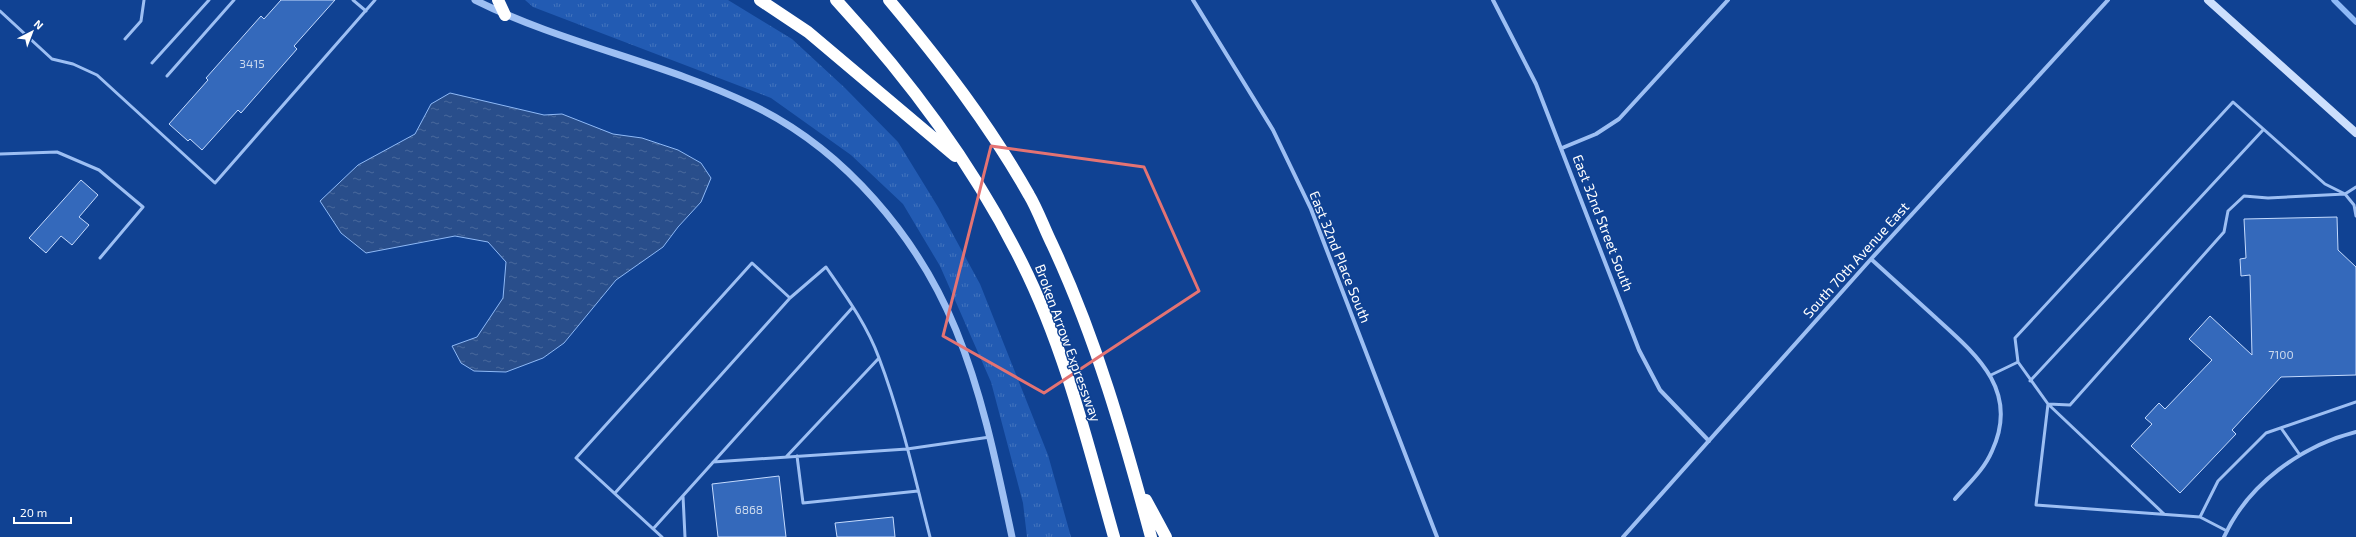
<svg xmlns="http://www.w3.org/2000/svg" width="2356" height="537" viewBox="0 0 2356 537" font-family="'Exo 2',sans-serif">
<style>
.grass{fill:url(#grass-tufts)}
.water{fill:url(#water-ripples);stroke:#8eb9f7}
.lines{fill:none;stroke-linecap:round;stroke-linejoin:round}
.stream{stroke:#8eb9f7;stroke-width:5.5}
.building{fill:#3469bb;stroke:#c5dbfe}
.service{stroke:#9dbff3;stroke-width:3}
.minor{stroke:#9dbff3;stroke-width:4}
.tertiary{stroke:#9dbff3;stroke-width:7}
.secondary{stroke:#ccdffd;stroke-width:8}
.motorway{stroke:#fff;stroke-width:12}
.marked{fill:none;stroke:#e47373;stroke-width:3;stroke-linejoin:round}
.labels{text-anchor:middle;stroke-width:3;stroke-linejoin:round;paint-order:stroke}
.number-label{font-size:12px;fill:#ccdaee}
.street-label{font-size:14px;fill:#fff;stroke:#104293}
</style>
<defs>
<pattern id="grass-tufts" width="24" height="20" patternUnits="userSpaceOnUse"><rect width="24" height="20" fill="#225bb3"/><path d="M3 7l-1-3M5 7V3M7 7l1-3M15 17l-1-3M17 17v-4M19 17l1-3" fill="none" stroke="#4374be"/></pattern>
<pattern id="water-ripples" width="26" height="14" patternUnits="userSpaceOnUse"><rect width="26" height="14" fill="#294e8b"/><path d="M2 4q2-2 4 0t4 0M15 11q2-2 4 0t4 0" fill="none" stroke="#49699c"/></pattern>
</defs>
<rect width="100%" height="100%" fill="#104293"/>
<path class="grass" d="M525,0H728L792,39L845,88L898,142L938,207L980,284L1048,455L1071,537H1027L1023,503L991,382L940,266L903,204L851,155L771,98L533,7Z"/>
<path class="water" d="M450,93L544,115L562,114L613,134L642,138L678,150L701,163L711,178L701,202L678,227L663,247L616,280L564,343L543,358L506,372L474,371L461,363L452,346L477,337L503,298L506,262L488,242L455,236L366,253L341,233L320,201L358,165L415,134L431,104Z"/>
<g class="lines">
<path class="stream" d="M2334,0L2356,22"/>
</g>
<path class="building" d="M281,0H335L294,46L297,49L241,113L238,110L202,150L190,139L188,141L169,124L208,80L206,78L261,16L264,19Z
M81,180L98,195L79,217L89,225L72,245L61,236L46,253L29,238Z
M2337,217L2338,250L2356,267V375L2281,377L2232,430L2236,434L2180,493L2131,446L2152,424L2145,418L2159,403L2165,409L2212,360L2189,339L2210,316L2252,355L2250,275L2241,276L2240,259L2246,258L2244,219Z
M779,476L786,537H718L712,484Z
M893,517L895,537H837L835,523Z"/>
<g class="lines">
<path class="service" d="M353,0L366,11
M0,11L52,59L73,64L97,75L215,183L375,0
M125,39L141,21L144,0
M152,63L209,0
M167,76L234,0
M0,154L57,152L99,170L143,207L100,258
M2018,362L2015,338L2233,102L2325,184L2345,194L2354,205L2356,216
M1991,375L2018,362L2048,404L2036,505L2200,517L2227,531
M2030,381L2263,130
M2048,404L2070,405L2224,232L2228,211L2244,196L2268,198L2345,194L2356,187
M2048,404L2164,514
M2281,428L2300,455
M797,456L803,503L918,491
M786,457L879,358
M713,462L907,449L990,437
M615,493L790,298
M683,496L685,537
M2200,517L2218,481L2266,433L2356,402
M653,529L853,307
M662,537L576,458L752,263L790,298L826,267C846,296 867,325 879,358C901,416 915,478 930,537"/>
<path class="minor" d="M1193,0L1273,130L1311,209L1437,537
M1493,0L1536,84L1639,350L1660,390L1709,441
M1562,148L1596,134L1619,119L1728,0
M1871,259C1893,279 1915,299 1936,318C1977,355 2020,391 1992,451C1984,470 1968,484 1955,499
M1623,537L1871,259L2108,0
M2224,537C2248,484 2301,446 2356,432"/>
<path class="tertiary" d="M475,0C563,44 663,62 752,105C844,149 918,237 956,330C983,396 997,467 1012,537"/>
<path class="secondary" d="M2208,0L2356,133"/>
<path class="motorway" d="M498,0L505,15
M760,0L808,32L955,156
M836,0C909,79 974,166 1022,263C1065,349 1088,445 1114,537
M889,0C941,62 989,124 1029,195C1038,210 1044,228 1052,244C1096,338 1124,437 1151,537
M1146,500L1166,537"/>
</g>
<path class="marked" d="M991,146L1144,167L1199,291L1044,393L943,336Z"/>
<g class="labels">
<g class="number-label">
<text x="252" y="68">3415</text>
<text x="2281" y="359">7100</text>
<text x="749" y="514">6868</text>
</g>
<g class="street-label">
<text transform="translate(1603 223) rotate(69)" y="5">East 32nd Street South</text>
<text transform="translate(1340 257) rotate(68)" y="5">East 32nd Place South</text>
<text transform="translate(1856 260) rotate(-48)" y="5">South 70th Avenue East</text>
<text transform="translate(1068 343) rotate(70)" y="5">Broken Arrow Expressway</text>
</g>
</g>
<g transform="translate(32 32) rotate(42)" stroke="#104293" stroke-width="3" paint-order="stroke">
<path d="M0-3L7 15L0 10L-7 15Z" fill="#ffffff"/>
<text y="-6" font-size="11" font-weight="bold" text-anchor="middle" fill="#ffffff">N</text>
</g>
<path d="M14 517v6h57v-6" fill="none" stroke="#ffffff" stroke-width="2"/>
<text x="20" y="517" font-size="12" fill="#ffffff" stroke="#104293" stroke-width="3" paint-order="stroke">20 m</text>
</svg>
